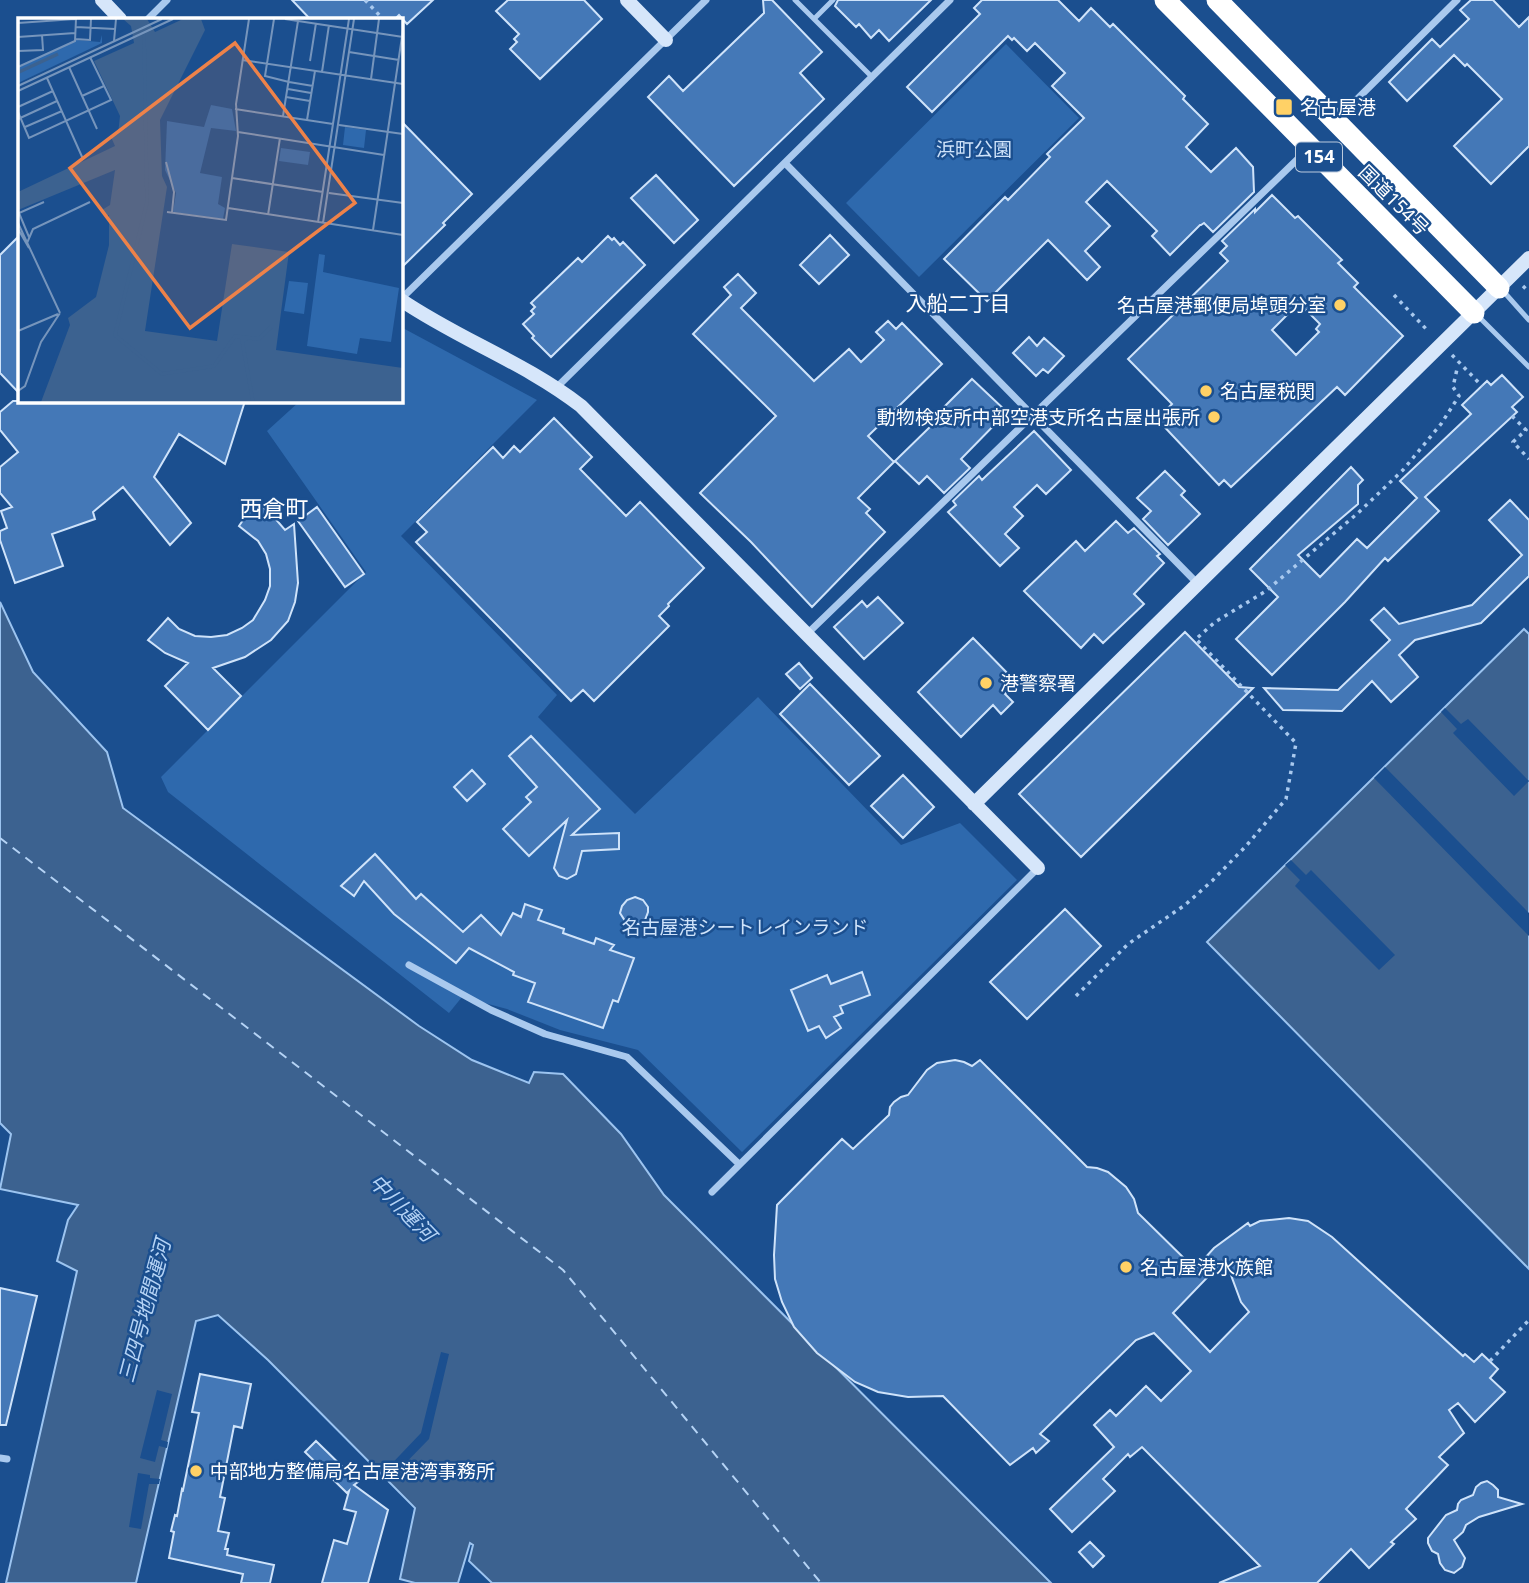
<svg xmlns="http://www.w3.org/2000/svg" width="1529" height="1583" viewBox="0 0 1529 1583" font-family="'Noto Sans','Noto Sans JP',sans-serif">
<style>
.green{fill:#2e69ad}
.water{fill:#3c6290;stroke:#9cc4f0;stroke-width:2}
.pier{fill:#1b4f8f}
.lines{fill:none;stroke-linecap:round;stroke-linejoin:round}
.ferry{stroke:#b5d3f5;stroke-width:2;stroke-dasharray:9 7;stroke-linecap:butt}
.building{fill:#4478b7;stroke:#cfe3fa;stroke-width:2;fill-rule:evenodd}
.path{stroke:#a9c9ee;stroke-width:3.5;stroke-dasharray:3.5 5;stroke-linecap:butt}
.lane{stroke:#a9c9ee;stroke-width:5}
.street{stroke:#a9c9ee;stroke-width:7}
.secondary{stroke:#d6e6fa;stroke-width:14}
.highway{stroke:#fff;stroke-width:21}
.poi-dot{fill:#ffd166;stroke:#1b4f8f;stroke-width:2.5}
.labels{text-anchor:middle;stroke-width:5;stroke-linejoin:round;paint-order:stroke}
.shield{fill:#1b4f8f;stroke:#bbcadd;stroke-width:2}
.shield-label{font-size:18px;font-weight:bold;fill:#fff}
.poi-label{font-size:19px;fill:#fff;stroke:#1b4f8f;text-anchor:start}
.park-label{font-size:19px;fill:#cfe3fa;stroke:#1b4f8f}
.street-label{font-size:19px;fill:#fff;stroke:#1b4f8f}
.neighbourhood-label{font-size:21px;fill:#fff;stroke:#1b4f8f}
.water-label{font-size:21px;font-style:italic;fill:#b5d3f5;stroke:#1b4f8f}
.quarter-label{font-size:23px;fill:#fff;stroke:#1b4f8f}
.inset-river{fill:none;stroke:#3c6290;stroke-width:3.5}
.inset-road{fill:none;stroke:#7695bc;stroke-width:2}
.view{fill:#ee8249;fill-opacity:0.15;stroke:#ee8249;stroke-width:3.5}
.inset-edge{fill:none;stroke:#fff;stroke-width:3.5}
</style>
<rect width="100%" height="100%" fill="#1b4f8f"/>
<path class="green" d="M1006,44L1079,118L919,277L846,203Z
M401,327L537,400L401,536L557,695L538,717L635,814L758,697L901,845L960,823L1017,880L742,1152L638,1050L560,1030L507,1009L462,997L449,1013L168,792L161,777L366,572L267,431L300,401H401Z"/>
<path class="water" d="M0,602L33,672L107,752L123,808L419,1026L472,1060L529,1083L534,1072L563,1074L621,1134L664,1195L1051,1583H492L469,1561L473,1545L470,1543L458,1583H415L400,1579L415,1508L268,1360L218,1315L196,1321L136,1583H6L77,1271L57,1261L68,1220L78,1205L0,1189L11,1134L0,1123Z
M1524,629L1529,634V1269L1207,942Z"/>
<path class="pier" d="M1445,708L1461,724L1468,719L1529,781L1514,796L1453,733L1457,729L1441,712Z
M1385,767L1529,913V936L1374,778Z
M1291,860L1306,875L1311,870L1395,955L1379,970L1295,886L1300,880L1285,865Z
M441,1352L449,1354L429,1439L387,1482L380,1476L421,1433Z
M157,1390L172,1394L161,1440L168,1442L167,1448L159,1446L155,1462L140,1458Z
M138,1473L150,1475V1478L160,1479L159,1484H149L141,1529L129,1527Z"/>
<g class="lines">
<path class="ferry" d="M0,838L563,1270L821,1583"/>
</g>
<path class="building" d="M292,0H433L407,24L399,15L395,19H310Z
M508,0H584L602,19L540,79L510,49L517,42L514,39L519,34L496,11Z
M763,0H772L822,52L800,73L824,99L734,186L648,97L669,76L683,91L764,13Z
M838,0H931L889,41L879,30L871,38L859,24L856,27L835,6Z
M982,0H1058L1079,21L1091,8L1110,27L1113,24L1185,96L1183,99L1208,124L1186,147L1211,172L1236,148L1253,167L1254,192L1213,232L1204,223L1201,225H1200L1170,255L1152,236L1157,231L1107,181L1086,202L1110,226L1085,251L1100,267L1087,280L1048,240L987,301L944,259L1005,197L1008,200L1050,157L1047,154L1084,118L1052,86L1065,73L1035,43L1027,51L1014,38L1012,40L1008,36L932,112L907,87L980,14L974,8Z
M1471,0H1493L1519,27L1529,17V146L1491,184L1454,146L1502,99L1467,64L1465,66L1454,55L1407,101L1389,82L1432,39L1440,47L1469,19L1460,10Z
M401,121L472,194L443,223L445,225L401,268Z
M656,175L698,220L674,243L631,198Z
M1272,195L1295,218L1298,216L1342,260L1338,263L1358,283L1354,287L1403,336L1345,395L1337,387L1231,487L1224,480L1219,485L1157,419L1172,404L1128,359L1228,261L1220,253L1227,246L1222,241L1255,209V212ZM1299,303L1320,324L1316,329L1319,332L1296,355L1272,330Z
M830,235L849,255L819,284L800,265Z
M19,236V393L0,373V255Z
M608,236L612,240L614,238L620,245L623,242L645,265L551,357L532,338L534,336L523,324L534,314L531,311L535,307L531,303L578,258L582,262Z
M738,274L756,293L741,308L814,381L849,349L861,362L884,340L876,332L888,321L896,329L902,323L942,364L868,436L894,462L858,498L870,509L866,513L885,532L812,607L751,542L700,493L776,416L693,334L731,295L724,287Z
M1029,337L1037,346L1044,338L1064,356L1048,373L1043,369L1036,376L1013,353Z
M1502,375L1523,397L1512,407L1517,412L1425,497L1439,511L1388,561L1385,558L1345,602L1272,675L1236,639L1278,597L1250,569L1351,467L1363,480L1358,485V504L1298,555L1320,577L1357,539L1367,548L1417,498L1400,481L1471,414L1462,405L1487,381L1491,385Z
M972,379L1007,412L961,459L970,468L944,493L927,476L919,484L895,461L933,424L930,421Z
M13,401H245L225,464L179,434L154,477L191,523L170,545L123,487L93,512L95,519L52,534L63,566L15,583L0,540V531L7,528L1,511L12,507L0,493V467L18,452L0,430V412Z
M554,418L592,457L580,469L626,516L640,502L704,568L668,604L669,606L659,616L669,626L594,701L583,690L571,701L416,542L427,532L417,522L493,447L503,458L514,446L520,452Z
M1034,431L1071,470L1046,494L1037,485L1014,507L1023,516L1005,534L1019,548L1000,566L948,512L956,505L953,501L979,476L982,480L985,477Z
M1165,471L1185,491L1181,495L1200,514L1168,545L1143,519L1151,511L1137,498Z
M1510,500L1529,520V576L1481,623L1415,640L1399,655L1418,677L1391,702L1372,681L1342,711L1283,710L1264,688L1338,690L1390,640L1371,620L1384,608L1399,624L1472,605L1522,555L1489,520Z
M256,501L273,516L285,530L294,524L298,583L295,602L288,621L271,640L245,657L213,668L241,696L208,730L165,686L188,663L165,653L148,640L168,618L179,629L195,636L211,637L227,635L242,628L253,620L265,600L270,586V569L266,554L258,541L239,526Z
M317,507L364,574L345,587L298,521Z
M1116,521L1128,533L1134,528L1160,554L1157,556L1164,563L1134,594L1144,604L1103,643L1094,634L1081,648L1024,591L1076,541L1085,551Z
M878,597L903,623L864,659L834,627L862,601L867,607Z
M1185,632L1239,687L1253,688L1081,857L1019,794Z
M973,638L1016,682L1005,694L1013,702L1001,714L993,705L961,737L918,692Z
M799,663L812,678L800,689L786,674Z
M810,684L880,756L849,785L780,714Z
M531,736L600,809L572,835L619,833V849L582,851L576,874L567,879L559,876L554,868L567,820L529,856L503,829L531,802L526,797L537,787L509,756Z
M472,770L485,784L467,801L454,787Z
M903,775L934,807L903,838L871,806Z
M375,854L416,899L421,894L463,932L481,915L501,935L513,913L521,917L525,904L542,910L538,920L564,929L563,933L594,944L596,938L614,945L610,950L634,958L618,1002L613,1000L603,1028L528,1002L535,983L513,975L514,972L469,948L456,963L394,914L364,881L354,896L341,886Z
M635,897L643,900L648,907V912L645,920L639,924H627L620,913L622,906L627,900Z
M1065,909L1101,946L1027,1019L990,982Z
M862,972L870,995L840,1006L843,1013L834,1017L841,1028L826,1038L819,1026L808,1031L791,990L827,975L831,984Z
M955,1060L964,1062L972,1066L980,1060L1087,1167L1097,1168L1108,1172L1126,1187L1134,1199L1138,1213L1195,1269L1214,1248L1248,1223L1250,1226L1260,1221L1289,1218L1308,1221L1332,1237L1463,1356L1465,1354L1474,1362L1482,1354L1498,1369L1490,1378L1505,1392L1475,1422L1458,1403L1449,1410L1464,1433L1439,1457L1448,1465L1406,1509L1416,1519L1391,1542L1394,1544L1369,1568L1351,1549L1317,1583H1219L1260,1566L1142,1447L1130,1457L1128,1454L1103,1479L1115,1491L1072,1532L1050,1509L1114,1447L1094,1425L1110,1410L1116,1416L1146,1386L1161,1401L1191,1371L1154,1333L1136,1340L1040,1434L1049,1441L1036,1453L1033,1448L1010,1465L943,1396L908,1397L878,1392L855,1382L817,1353L794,1327L782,1302L775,1279L774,1255L777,1205L842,1139L853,1149L889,1115L890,1107L894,1102L901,1097L908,1095L927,1070L937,1063ZM1225,1259L1241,1302L1249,1312L1210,1352L1173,1313Z
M0,1288L37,1296L6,1425H0Z
M200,1374L251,1384L242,1428L234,1426L220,1497L225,1498L218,1531L229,1533L225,1549H228L227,1555L274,1565L270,1583H241L243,1574L169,1558L174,1532L171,1531L175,1515L177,1516L182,1489L183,1490L199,1413L192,1412Z
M316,1441L358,1482L354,1485L388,1510L368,1583H322L334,1540L347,1544L356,1512L344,1509L349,1491L347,1493L305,1452Z
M1487,1481L1493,1485L1498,1490V1497L1522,1504L1479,1517L1466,1525L1463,1532L1454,1540L1465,1558L1462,1567L1454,1573L1445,1570L1440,1563L1438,1554L1432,1551L1428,1543V1538L1446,1515L1457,1510L1458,1504L1461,1500L1473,1495L1476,1487L1481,1483Z
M1090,1542L1104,1556L1093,1567L1079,1552Z"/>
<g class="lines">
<path class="path" d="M365,0L383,19
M1523,286L1529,292
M1394,295L1429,332
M1452,355L1482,386
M1512,416L1526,430L1513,442L1529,459
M1076,996L1128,944L1185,905L1212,881L1246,846L1286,799L1296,743L1196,639L1215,622L1266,591L1358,513L1403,470L1441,424L1459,396L1453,387L1457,369
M1490,1361L1529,1320"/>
<path class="lane" d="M795,0L872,77
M814,19L833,0
M1504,292L1529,320
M1477,315L1529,367"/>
<path class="street" d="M148,19L167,0
M1336,120L1457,0
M785,163L1198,584
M401,299L706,0
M557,387L950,0
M807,634L1309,148
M409,965L491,1010L545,1034L627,1057L739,1164
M712,1192L1038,868
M0,1458L7,1459"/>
<path class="secondary" d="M102,0L120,19
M627,0L666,40
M401,300C460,340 524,362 581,406L1038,868
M974,804L1529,258"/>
<path class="highway" d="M1165,0L1474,313
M1217,0L1499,288"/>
</g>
<g class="poi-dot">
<rect x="1275" y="98" width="18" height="18" rx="3.5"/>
<circle cx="1340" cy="305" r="7"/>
<circle cx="1206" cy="391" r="7"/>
<circle cx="1214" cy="417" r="7"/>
<circle cx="986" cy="683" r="7"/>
<circle cx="1126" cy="1267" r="7"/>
<circle cx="196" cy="1471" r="7"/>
</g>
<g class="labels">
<rect class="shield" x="1296" y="142.5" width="46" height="29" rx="5"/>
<g class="shield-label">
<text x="1319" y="163">154</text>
</g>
<g class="poi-label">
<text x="1300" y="114">名古屋港</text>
<text x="1326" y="312" text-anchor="end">名古屋港郵便局埠頭分室</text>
<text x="1220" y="398">名古屋税関</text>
<text x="1200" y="424" text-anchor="end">動物検疫所中部空港支所名古屋出張所</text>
<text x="1000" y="690">港警察署</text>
<text x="1140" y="1274">名古屋港水族館</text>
<text x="210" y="1478">中部地方整備局名古屋港湾事務所</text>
</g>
<g class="park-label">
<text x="974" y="156">浜町公園</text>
<text x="745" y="934">名古屋港シートレインランド</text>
</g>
<g class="street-label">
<text transform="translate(1394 200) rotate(45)" y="7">国道154号</text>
</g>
<g class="neighbourhood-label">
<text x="958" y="311">入船二丁目</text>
</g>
<g class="water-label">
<text transform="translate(402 1208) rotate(46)" y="7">中川運河</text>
<text transform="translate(145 1311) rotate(-75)" y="7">三四号地間運河</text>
</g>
<g class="quarter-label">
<text x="274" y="517">西倉町</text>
</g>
</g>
<g transform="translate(18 18)">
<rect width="385" height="385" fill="#1b4f8f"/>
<path d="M84,17V25L0,65V50L58,22L82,24ZM193,87L214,91L218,113L193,110L182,155L204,159L200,186L207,190L205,201L155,194L158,175L147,152L149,103L186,109ZM327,109L348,112L346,130L325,127ZM263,130L292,134L290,147L261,143ZM301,236L307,237L305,254L381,270L373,324L342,320L339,336L289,328ZM271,263L290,265L286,296L266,293Z" fill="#2e69ad"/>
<path d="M105,1H129L137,14L165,1H183L187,12L142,102L144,158L149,169L127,313L199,323L214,226L271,234L258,332L385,350V384H23L52,307L50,300L78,279L91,227V197L87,198L84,192L92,187L97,152L0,192V174L97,128L93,119L100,116L102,98L76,43L116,25L113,8Z" fill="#3c6290"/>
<path class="inset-river" d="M126,15L129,184L97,317L144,356L196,348L217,318L241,321L253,309M1,54L40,36M229,321L224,322L235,384"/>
<path class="inset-road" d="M256,1L247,58L271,64M267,1L385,19M0,5L57,1M58,9L97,11M0,19L57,15M57,21L72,22L73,1M96,23L98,1M0,33L25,32L24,17M331,34L381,42M224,42L385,66M292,43L298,5M0,49L57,23L58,1M51,49L79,111M304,54L311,7M29,60L65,141M353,61L361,1M271,64L295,68M0,68L144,1M270,71L293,75M0,73L155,1M64,78L86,68M268,79L292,83M0,89L35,73M217,91L315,106M0,94L11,120L93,82L72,39M265,98L280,3M0,101L39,83M289,102L297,53M321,107L385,116M7,109L44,93M220,114L366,137M148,144L156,174L154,194M214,160L305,174M311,175L385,185M210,190L385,217M149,194L208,202L220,118L218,86L231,1M250,197L262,120M300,204L331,1M0,205L42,295M305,205L336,1M0,211L11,230M355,212L385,12M11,219L1,195L26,184M9,225L15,211L72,184M0,313L40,296M0,373L7,368L23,324L42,295"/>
<path class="view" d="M217,25L337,185L172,310L52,150Z"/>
<rect width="385" height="385" class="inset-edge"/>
</g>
</svg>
